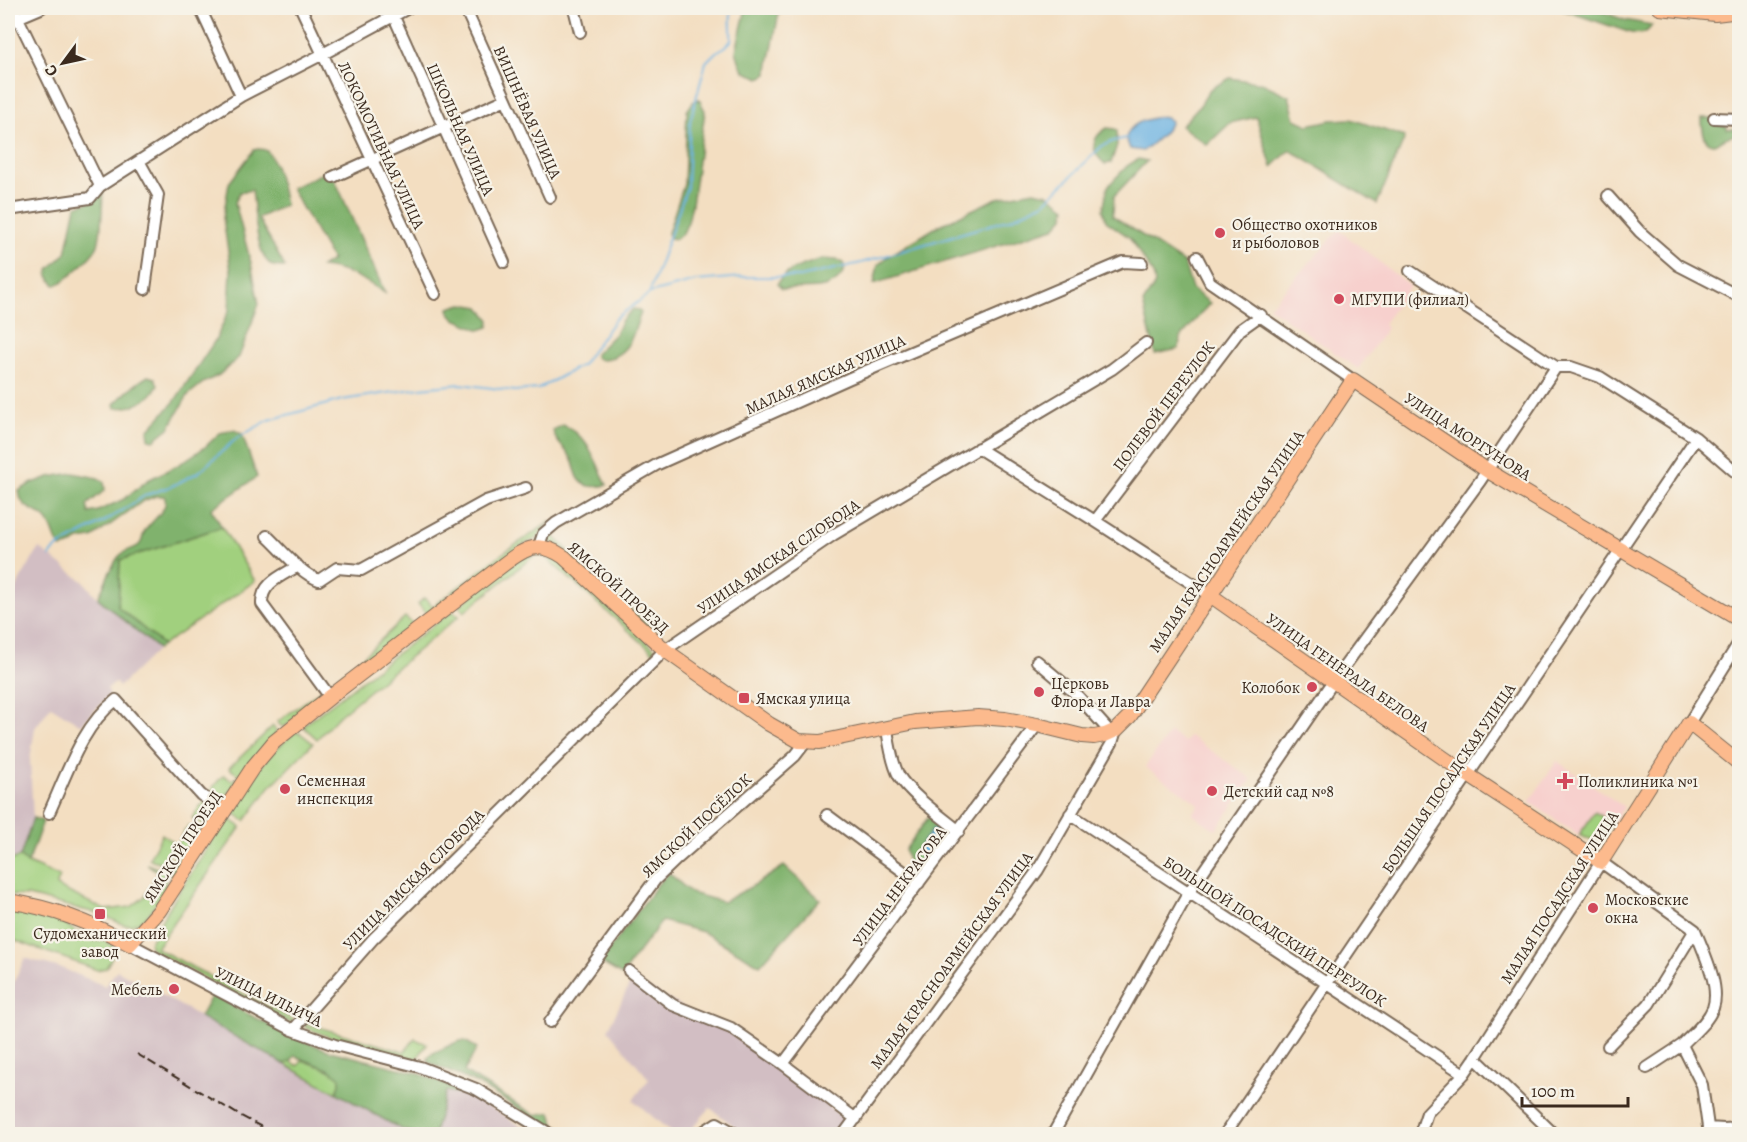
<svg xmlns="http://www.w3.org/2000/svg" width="1747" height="1142" viewBox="0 0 1747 1142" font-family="Alegreya,serif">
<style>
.built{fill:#f7d0cd}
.industrial{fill:#d2bec3}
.green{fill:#a1d07e;stroke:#6e7d4e;stroke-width:1.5}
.forest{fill:#80b26d;stroke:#5e6e46;stroke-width:1.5}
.water{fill:#6cb2e2;stroke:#546e80;stroke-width:1.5}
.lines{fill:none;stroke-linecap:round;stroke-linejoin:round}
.stream{stroke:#6cb2e2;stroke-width:2}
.minor-casing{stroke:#7b6957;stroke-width:14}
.major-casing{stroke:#7b6957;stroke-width:16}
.minor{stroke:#fff;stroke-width:10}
.major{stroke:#fcba8d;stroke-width:14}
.rail{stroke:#3b2a1e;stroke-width:2;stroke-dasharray:9 4.5;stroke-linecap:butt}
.poi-dot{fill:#d1495b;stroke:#f7f3e8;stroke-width:2}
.labels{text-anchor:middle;stroke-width:4.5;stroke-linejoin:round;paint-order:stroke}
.street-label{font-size:16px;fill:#3b2a1e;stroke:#f7f3e8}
.poi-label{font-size:16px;fill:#3b2a1e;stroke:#f7f3e8;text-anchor:start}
</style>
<rect width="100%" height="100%" fill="#f7f3e8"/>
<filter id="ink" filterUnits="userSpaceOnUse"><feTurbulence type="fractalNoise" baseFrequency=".0167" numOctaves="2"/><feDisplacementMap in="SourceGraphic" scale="12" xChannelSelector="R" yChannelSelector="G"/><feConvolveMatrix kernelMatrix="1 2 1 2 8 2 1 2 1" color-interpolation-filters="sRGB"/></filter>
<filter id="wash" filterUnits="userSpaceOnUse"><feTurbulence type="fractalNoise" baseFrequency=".008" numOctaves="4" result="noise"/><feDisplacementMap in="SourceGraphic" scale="24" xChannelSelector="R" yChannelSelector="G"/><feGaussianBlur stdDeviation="1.35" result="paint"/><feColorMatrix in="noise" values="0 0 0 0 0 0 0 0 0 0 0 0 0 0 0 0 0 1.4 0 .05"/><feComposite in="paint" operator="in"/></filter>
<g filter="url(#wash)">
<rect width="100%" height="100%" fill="#f3dec1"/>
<path class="built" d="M1339,230L1410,286L1383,324L1387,328L1358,369L1269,307Z
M1170,732L1185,742L1190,736L1252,779L1216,830L1192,814L1199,804L1145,767Z
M1557,761L1624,807L1612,824L1594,812L1579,835L1529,802Z"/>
<path class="industrial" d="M39,548L84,582L98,598L158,649L119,687L116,683L107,688L110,694L81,725L51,706L35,728L30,760L33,818L20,857L8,861V610L20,580Z
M25,958L64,969L105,986L117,970L399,1128L415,1134H12L8,1121V995Z
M632,979L730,1033L852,1124L844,1134H745L710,1108L687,1134H673L633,1100L649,1079L608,1030Z
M446,1090L472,1096L534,1134H434Z"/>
<path class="green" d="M550,522L536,539L524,544L453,595L450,593L503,553Z
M222,527L255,581L163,645L118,607L120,560Z
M550,533L663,639L669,642L665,643L558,546L546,540V536Z
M543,552L561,562L655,649L654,653L545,557L535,555L464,612L459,606L523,556Z
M447,595L448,599L428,615L418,604L424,598L433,606Z
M452,611L459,616L340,715L317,739L305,728L304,725Z
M405,617L412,623V626L331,690L325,687L352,667Z
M321,690L324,695L284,727L281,726L277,722Z
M273,726L277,732L241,777L229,768Z
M295,732L300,733L313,743L269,788L245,821L231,811L265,761L272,753Z
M224,775L232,781L235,778L238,780L221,803L211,797C210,788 218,781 224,775Z
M204,801L217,812L207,826L192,818Z
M1595,812L1612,824C1601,839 1597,844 1579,835Z
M227,817L241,827L156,948L294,1020L293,1022H288L155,952L151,948L149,944L165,914Z
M189,825L202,834L171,881C170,863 177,838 189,825Z
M162,834L172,841L173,844L166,864L149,859Z
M20,857L28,863L60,877L56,886L105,910L131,907L144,897L158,872L147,864L163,870L165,873L166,890L148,915L141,921L132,925H124L100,914L28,896L8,895V861Z
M8,907L35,910L61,919L73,930L94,941L104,940L117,948L106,968L97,970L8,938Z
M304,1023L404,1052L415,1039L427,1044L419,1056L415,1059L336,1039L306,1028Z
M302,1060L330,1070L340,1078V1084L337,1093L284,1064L291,1061L298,1066Z"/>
<path class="forest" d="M746,8H780L767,74L760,78L745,72L740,64L736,51Z
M1557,8H1592L1625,20L1652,25C1646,35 1641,34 1631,33Z
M1230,78L1262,83L1289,96L1295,119L1308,125L1331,120L1351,119L1405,137L1377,204L1290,150L1272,167L1256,117L1230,123L1207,145L1181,126L1201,104L1210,89Z
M699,99L705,111L692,204L688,222L683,233L676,239L670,238L668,233L684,184L687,111L693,102Z
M1702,118H1714V124L1727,126V129H1738L1739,133C1735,136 1730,136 1725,138C1721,140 1717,145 1712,144C1703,142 1702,125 1702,118Z
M1107,128L1115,129L1117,131V145L1111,163L1105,164C1090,151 1090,138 1107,128Z
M258,149C261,149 264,149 267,151C275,159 283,193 285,205L258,218L285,267C280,267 275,267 271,265C255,254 255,208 252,190L240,192L235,203L251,263L259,304L239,357L219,375L203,383L188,395L169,428L154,440L149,439L148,430L174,402L216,339L229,310L231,271L223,218L229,183L254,150Z
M1138,159L1147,161L1114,196L1113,216L1184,263L1192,289L1210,303L1180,338L1179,349L1155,354L1143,303L1155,284L1153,274L1130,238L1106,221L1103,210L1108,186L1127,166Z
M329,170L336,182L385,293C365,280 346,269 321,267L332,260L291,188Z
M1034,191L1048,194L1066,207L1064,217L1054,228L874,284L878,265L887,257L938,226L997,198Z
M103,193C102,208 102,231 98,245C95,254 64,284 55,285L48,276L49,269L66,253L76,206L94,200Z
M822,259L837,260L843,263L845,269C834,295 805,287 782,289L777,284C785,269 807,264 822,259Z
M462,304L480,307L490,320L489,327L480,330L455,319L450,313L449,308Z
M633,309L639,310L641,313C633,331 633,348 613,357C606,360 602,362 595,357V354L615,334L622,320Z
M148,376L155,378L158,385C149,402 134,408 115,408L114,404C125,393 135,384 148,376Z
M563,425C588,435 596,462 607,485C593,488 580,488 576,472C574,468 574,462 571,458C566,448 554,442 553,430Z
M234,430L242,434L257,477L211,509L222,527L120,560L118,607L163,645L158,649L98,598C104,586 109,571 117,559C124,548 134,551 140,544C143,541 142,535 145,531C151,520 171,509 164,496H156L143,501L92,538L79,540L69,546L61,548C53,539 54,526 45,518C33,507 21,510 19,491L30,484L49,477L73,473L98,478L104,482L105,490L87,505L89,513L98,511L124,499L148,480L178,465L205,447L220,433Z
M931,817C937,820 948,827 947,835C946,842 926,866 920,871L908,863L905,850L927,819Z
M33,818L43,821L28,863L20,857Z
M784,866L820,899L760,965L703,932L662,921L630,963L623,976L600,962L658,884L669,873L691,893L723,902L758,883Z
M212,995L288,1035L330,1051L418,1073L472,1096L446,1091L434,1134H415L399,1128L337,1093L340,1084V1078L330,1070L295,1056L291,1061L284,1064L200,1017Z
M459,1041H465L477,1048L464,1072L535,1115L551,1112L555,1126L551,1128L547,1126L478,1084L428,1062V1057L431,1054Z"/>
<path class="water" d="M1158,117L1167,118L1171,121C1169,130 1152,144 1143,151L1130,149L1126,138C1130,123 1144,120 1158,117Z
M933,829H936L940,834V839L928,854L921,855L918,849Z"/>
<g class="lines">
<path class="stream" d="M650,293L696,281L743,277H800L861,263L1010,219L1044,203L1102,146L1114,141L1126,138
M50,556L56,548L107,520L146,495L172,486L199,472L237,438L269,420L342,400L420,388L461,384L515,391L538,389L582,365L616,318L649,294L687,187L690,121L706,62L716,52L725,47L731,41C732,31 729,15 732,8"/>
</g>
</g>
<g filter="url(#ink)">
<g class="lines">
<g class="minor-casing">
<path id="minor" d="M200,8L241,96
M301,8L435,294
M390,8L504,262
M465,8L550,197
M574,8L580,32
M8,22L41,8
M1714,118L1740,119
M139,161L158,195L145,289
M333,177L506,99
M100,186L241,96L323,54L408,8
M1608,196L1640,232L1678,265L1740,297
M8,210L90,198L100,186L13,8
M1197,257L1210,282L1353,380
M1410,271L1556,367H1571L1600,377L1696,438L1740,476
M978,448L1095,521L1210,595
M1095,521L1240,330L1261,315
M267,536C281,549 301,574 319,580L337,568L361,570L486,501L526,488
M539,546L543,534L556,523L658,464L850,378L1123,262L1142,263
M298,566C282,576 261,583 262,604L330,697
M1037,661L1076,694L1111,733
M1689,723L1740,641
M887,729C889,743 892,763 899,776C910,794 942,817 959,831
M49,813C67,774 81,727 116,700L201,795L225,811
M1070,814L1464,1074
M827,815L919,883
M1695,930C1703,951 1721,986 1713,1008C1707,1023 1692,1034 1682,1045L1702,1085L1709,1134
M130,944L293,1030L335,1045L420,1067L476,1089L550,1134
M629,971L673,1005L731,1028L783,1064L856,1119
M550,1022L655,880L678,858L795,756L805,743
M293,1030L373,939L665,650L833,535L1112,369L1146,343
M1608,1046L1649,1004L1695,930
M1475,1058L1554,1134
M783,1064L1037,725
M1647,1068L1682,1045
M1708,1128L1724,1129L1740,1128
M700,1134L717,1123L736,1134
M844,1134L1038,870L1112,743L1116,730
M1053,1134L1189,892L1333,682L1480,481L1556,367
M1225,1134L1696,438
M1420,1134L1427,1113L1464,1074L1475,1058L1601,862L1695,930"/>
</g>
<g class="major-casing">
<path id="major" d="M1660,8L1715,14L1740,11
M1210,595L1468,775L1601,862L1689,723L1740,764
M8,901C53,908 89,922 130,944L159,911L253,767L274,742L330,697L504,564C527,547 539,540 564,557L665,650L769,724L799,741L820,742L915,722L978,717L1005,719L1037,725L1082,736L1094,737L1105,735L1116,730L1130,716L1353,380L1488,471L1740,620"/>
</g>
<use href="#minor" class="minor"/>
<use href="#major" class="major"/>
<path class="rail" d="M137,1054L239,1115L275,1134"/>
</g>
</g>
<g class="poi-dot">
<circle cx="1220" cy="233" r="6"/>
<circle cx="1339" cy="299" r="6"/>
<circle cx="1312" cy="687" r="6"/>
<circle cx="1039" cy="692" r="6"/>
<rect x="738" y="692" width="12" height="12" rx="3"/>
<path d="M1562 772h6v6h6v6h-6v6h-6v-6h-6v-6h6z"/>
<circle cx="285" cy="789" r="6"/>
<circle cx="1212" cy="791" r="6"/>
<circle cx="1593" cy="908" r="6"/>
<rect x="94" y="908" width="12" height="12" rx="3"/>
<circle cx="174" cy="989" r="6"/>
</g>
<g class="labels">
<g class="street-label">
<text transform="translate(528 112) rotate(66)" y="6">ВИШНЁВАЯ УЛИЦА</text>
<text transform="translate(461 129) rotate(66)" y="6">ШКОЛЬНАЯ УЛИЦА</text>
<text transform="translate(382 145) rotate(65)" y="6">ЛОКОМОТИВНАЯ УЛИЦА</text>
<text transform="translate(825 374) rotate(-24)" y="6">МАЛАЯ ЯМСКАЯ УЛИЦА</text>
<text transform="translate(1163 406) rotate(-53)" y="6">ПОЛЕВОЙ ПЕРЕУЛОК</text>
<text transform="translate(1468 436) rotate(33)" y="6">УЛИЦА МОРГУНОВА</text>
<text transform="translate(1226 541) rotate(-56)" y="6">МАЛАЯ КРАСНОАРМЕЙСКАЯ УЛИЦА</text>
<text transform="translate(778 556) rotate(-34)" y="6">УЛИЦА ЯМСКАЯ СЛОБОДА</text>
<text transform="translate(619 587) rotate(42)" y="6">ЯМСКОЙ ПРОЕЗД</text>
<text transform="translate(1348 672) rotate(35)" y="6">УЛИЦА ГЕНЕРАЛА БЕЛОВА</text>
<text transform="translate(1448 778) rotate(-56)" y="6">БОЛЬШАЯ ПОСАДСКАЯ УЛИЦА</text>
<text transform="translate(696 825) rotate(-43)" y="6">ЯМСКОЙ ПОСЁЛОК</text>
<text transform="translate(182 846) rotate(-57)" y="6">ЯМСКОЙ ПРОЕЗД</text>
<text transform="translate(413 879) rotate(-45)" y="6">УЛИЦА ЯМСКАЯ СЛОБОДА</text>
<text transform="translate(899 886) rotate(-53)" y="6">УЛИЦА НЕКРАСОВА</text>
<text transform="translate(1559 897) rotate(-57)" y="6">МАЛАЯ ПОСАДСКАЯ УЛИЦА</text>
<text transform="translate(1275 931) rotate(33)" y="6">БОЛЬШОЙ ПОСАДСКИЙ ПЕРЕУЛОК</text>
<text transform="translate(951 960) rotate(-54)" y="6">МАЛАЯ КРАСНОАРМЕЙСКАЯ УЛИЦА</text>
<text transform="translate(269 996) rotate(26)" y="6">УЛИЦА ИЛЬИЧА</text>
</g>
<g class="poi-label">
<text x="1232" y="230">Общество охотников<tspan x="1232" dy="18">и рыболовов</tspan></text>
<text x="1351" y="305">МГУПИ (филиал)</text>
<text x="1051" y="689">Церковь<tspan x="1051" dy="18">Флора и Лавра</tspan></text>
<text x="1300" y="693" text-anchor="end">Колобок</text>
<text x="756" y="704">Ямская улица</text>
<text x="297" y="786">Семенная<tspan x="297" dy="18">инспекция</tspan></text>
<text x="1578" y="787">Поликлиника №1</text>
<text x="1224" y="797">Детский сад №8</text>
<text x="1605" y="905">Московские<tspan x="1605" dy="18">окна</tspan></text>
<text x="100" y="939" text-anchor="middle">Судомеханический<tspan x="100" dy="18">завод</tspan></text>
<text x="162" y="995" text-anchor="end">Мебель</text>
</g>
</g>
<rect width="1747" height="1142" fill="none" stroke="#f7f3e8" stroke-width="30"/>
<g transform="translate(63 63) rotate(237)" stroke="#f7f3e8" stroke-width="4.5" paint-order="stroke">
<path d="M0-4.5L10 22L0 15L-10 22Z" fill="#3b2a1e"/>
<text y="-9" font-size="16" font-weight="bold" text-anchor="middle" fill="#3b2a1e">С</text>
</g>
<path d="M1522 1097v9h106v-9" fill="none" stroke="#3b2a1e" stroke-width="3"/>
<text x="1531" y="1097" font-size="18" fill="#3b2a1e" stroke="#f7f3e8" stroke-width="4.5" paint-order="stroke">100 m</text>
</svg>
